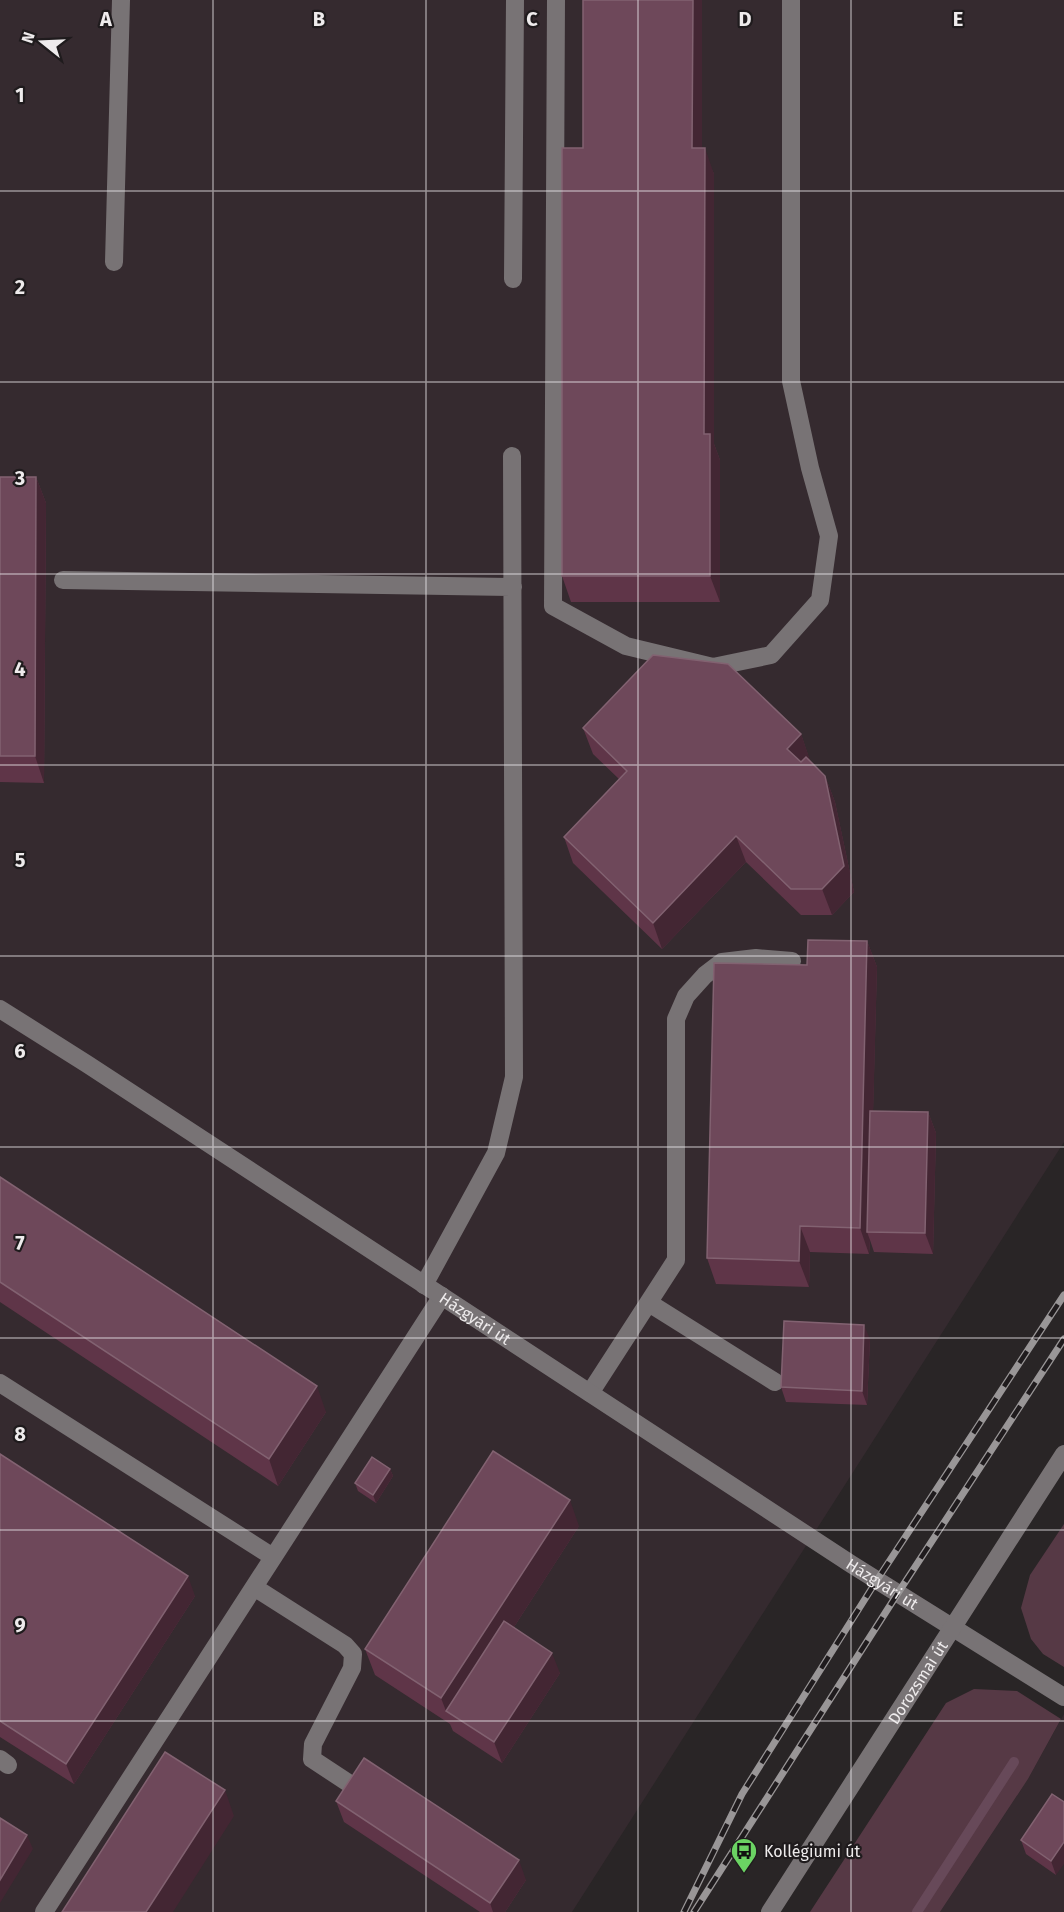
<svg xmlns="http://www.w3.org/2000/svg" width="1064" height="1912" viewBox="0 0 1064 1912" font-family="'Fira Sans',sans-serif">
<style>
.built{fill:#352a2f}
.green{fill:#563945}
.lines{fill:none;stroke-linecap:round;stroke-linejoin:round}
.stream{stroke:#674959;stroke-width:10}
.lane{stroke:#787375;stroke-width:18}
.secondary{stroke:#787375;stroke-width:18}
.rail-casing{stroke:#999697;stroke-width:7}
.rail{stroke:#1f1b1d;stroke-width:4.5;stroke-dasharray:14;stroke-linecap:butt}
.wall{fill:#5f3548}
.shaded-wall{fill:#432633}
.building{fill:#6e485a;stroke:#826271;stroke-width:1.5}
.grid{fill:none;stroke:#eeebec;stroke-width:1.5;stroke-opacity:0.55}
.labels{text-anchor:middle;stroke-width:4.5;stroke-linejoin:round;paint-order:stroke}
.street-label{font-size:16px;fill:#eeebec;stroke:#1f1b1d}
.poi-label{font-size:16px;fill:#eeebec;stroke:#1f1b1d;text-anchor:start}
.grid-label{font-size:20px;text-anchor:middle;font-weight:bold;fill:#eeebec;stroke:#1f1b1d;stroke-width:4.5;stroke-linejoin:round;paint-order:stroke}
</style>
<rect width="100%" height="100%" fill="#292526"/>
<path class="built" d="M0,0H1064V1142L572,1912H0Z
M1064,1714V1912H940L1028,1779Z"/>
<path class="green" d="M1064,1524V1667L1043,1654L1031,1639L1021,1608L1030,1575Z
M974,1689L1017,1691L1061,1719L1028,1779L940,1912H810L946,1703Z"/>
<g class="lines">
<path class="stream" d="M917,1912L1014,1762"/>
<path class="lane" d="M556,0L553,606L626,646L713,667L771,655L820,600L829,536L810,468L791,381V0
M114,262L121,0
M513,279L515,0
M63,580L513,587
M424,1285L496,1153L514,1077L512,456
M649,1303L775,1382
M0,1383L273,1557
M590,1393L676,1260V1019L686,996L705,975L722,962L756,958L792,961
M254,1587L345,1645L353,1654L352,1668L313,1744L312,1759L356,1788
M0,1759L8,1765
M44,1912L442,1296"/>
<g class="secondary">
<path id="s1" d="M0,1009L87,1064L851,1564L1064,1697"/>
<path id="s2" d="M770,1912L1064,1454"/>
</g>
<g class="rail-casing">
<path id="rail" d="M684,1912L742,1794L877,1580L1064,1295
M694,1912L898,1593L1064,1339"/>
</g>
<use href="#rail" class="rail"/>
</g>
<path class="wall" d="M702,148L714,174V444L720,460V602H571L562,576Z
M0,477H36L46,503L44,783L0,782Z
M583,728L801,734L810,761L825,776L835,802L854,892L832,915H801L746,862L662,949L573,863L564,837L619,779L593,754Z
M867,941L877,967L873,1111L928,1112L936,1133L933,1254L874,1252L870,1240L869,1254L810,1252L809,1287L716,1284L707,1258L807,965Z
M0,1177L326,1412L278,1486L0,1302Z
M870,1339L867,1405L786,1402L781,1387Z
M0,1454L195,1596L74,1784L0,1737Z
M390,1469L393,1476L376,1503L358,1491L355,1483Z
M579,1526L514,1627L560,1673L502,1763L453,1731L450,1724L375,1675L365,1649Z
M1052,1794L1056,1875L1026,1854L1021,1840Z
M336,1801L526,1880L505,1912H480L344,1822Z"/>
<path class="shaded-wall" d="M693,0H702V174L692,148Z
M705,148L714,174V444L720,460V602L710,576L704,434Z
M36,477L46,503L44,783L35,756Z
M801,734L810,760L796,775L787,749Z
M825,776L835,802L854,892L832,915L822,889Z
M736,836L746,862L662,949L653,923Z
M867,941L877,967L870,1232H867L870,1240L869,1254L860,1228Z
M928,1112L936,1133L933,1254L925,1233Z
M800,1226L810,1252L809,1287L799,1261Z
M864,1325L870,1339L867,1405L862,1391Z
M317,1386L326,1412L278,1486L269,1459Z
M390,1469L393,1476L376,1503L373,1495Z
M570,1500L579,1526L456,1717L446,1711L441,1698Z
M188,1576L195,1596L74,1784L66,1764Z
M552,1653L560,1673L502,1763L494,1742Z
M225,1790L234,1816L173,1912H146Z
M27,1835L33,1849L0,1903V1880Z
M1064,1842V1864L1056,1875L1051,1861Z
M519,1860L526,1880L505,1912H493L490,1903Z"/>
<path class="building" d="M583,0H693L692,148H705L704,434H710V576H562V148H583Z
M0,477H36L35,756H0Z
M653,655L728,664L801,734L787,749L801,762L806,757L825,776L844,866L822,889H791L736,836L653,923L564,837L627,771L583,728Z
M808,940L867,941L860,1228L800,1226L799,1261L707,1258L714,963L807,965Z
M870,1111L928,1112L925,1233L867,1232Z
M0,1177L317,1386L269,1459L0,1282Z
M784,1321L864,1325L862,1391L781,1387Z
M493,1451L570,1500L441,1698L365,1649Z
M0,1454L188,1576L66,1764L0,1721Z
M372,1457L390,1469L373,1495L355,1483Z
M504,1621L552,1653L494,1742L446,1711Z
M165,1752L225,1790L146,1912H62Z
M364,1758L519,1860L490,1903L336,1801Z
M1052,1794L1064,1802V1842L1051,1861L1021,1840Z
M0,1818L27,1835L0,1880Z"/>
<path class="grid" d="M213,0V1912M426,0V1912M638,0V1912M851,0V1912M0,191H1064M0,382H1064M0,574H1064M0,765H1064M0,956H1064M0,1147H1064M0,1338H1064M0,1530H1064M0,1721H1064"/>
<defs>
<g id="bus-pin" transform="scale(1.35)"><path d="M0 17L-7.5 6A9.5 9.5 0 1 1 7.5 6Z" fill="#6bd363" stroke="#1f1b1d"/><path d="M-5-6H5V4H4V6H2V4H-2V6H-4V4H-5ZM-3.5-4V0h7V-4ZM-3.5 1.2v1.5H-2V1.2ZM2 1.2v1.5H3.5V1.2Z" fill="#111"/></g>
</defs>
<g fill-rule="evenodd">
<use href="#bus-pin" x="744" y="1851"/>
</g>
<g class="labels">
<g class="street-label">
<text dy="6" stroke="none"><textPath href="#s1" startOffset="567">Házgyári út</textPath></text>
<text dy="6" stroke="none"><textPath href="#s1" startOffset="1053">Házgyári út</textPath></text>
<text dy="6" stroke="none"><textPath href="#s2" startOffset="273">Dorozsmai út</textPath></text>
</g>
<g class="poi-label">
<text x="764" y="1857">Kollégiumi út</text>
</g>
</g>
<g class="grid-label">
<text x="106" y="26">A</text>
<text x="319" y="26">B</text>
<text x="532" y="26">C</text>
<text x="745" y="26">D</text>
<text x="958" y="26">E</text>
<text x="20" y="102">1</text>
<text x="20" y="294">2</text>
<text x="20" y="485">3</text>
<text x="20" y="676">4</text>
<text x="20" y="867">5</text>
<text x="20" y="1058">6</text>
<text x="20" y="1250">7</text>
<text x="20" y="1441">8</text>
<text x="20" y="1632">9</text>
</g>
<g transform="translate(42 42) rotate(288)" stroke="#1f1b1d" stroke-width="4.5" paint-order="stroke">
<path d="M0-4.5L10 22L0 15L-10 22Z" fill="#eeebec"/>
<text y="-9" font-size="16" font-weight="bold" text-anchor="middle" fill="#eeebec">N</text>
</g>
</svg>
